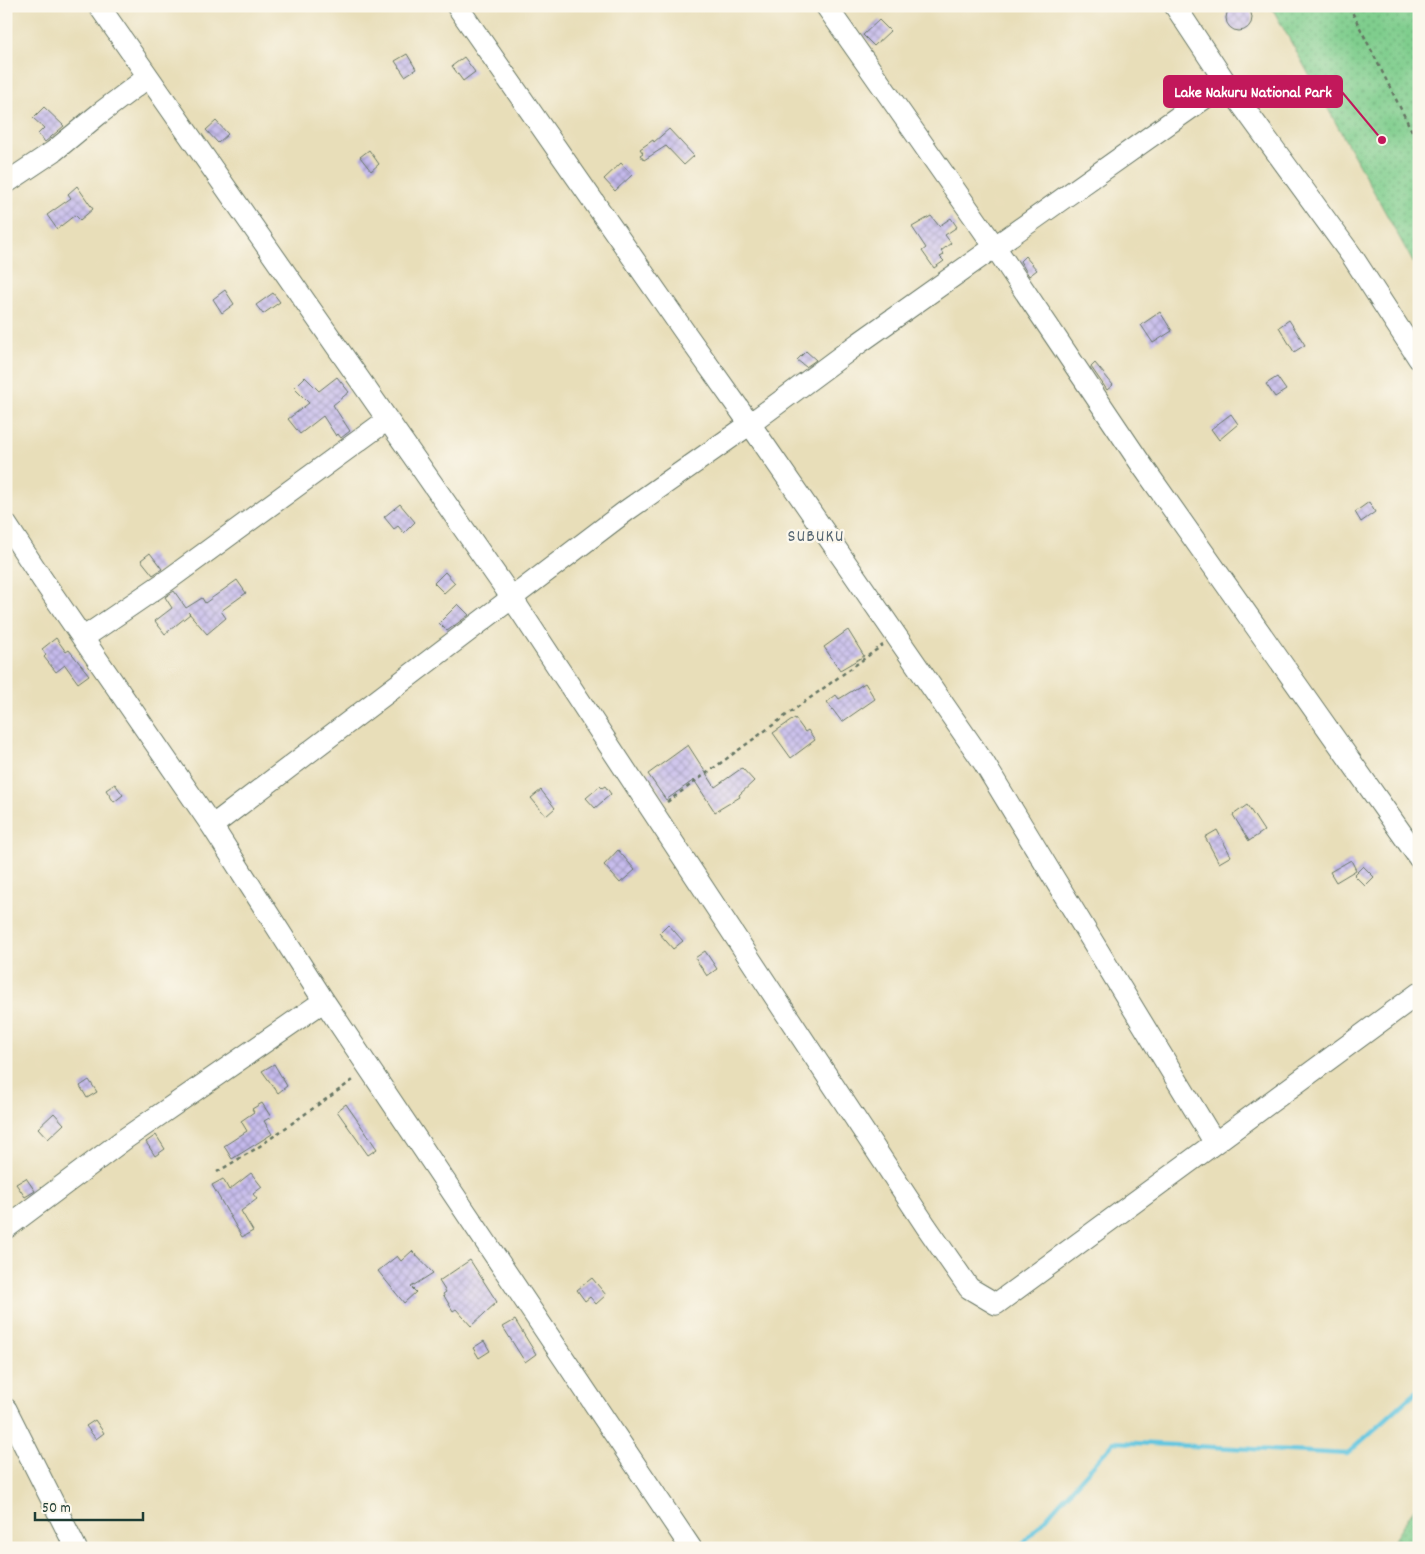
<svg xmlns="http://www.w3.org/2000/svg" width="1425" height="1554" viewBox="0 0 1425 1554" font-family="Dekko,sans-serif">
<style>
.grass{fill:url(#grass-dots);stroke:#4f8560}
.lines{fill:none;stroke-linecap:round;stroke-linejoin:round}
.stream{stroke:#62c6e0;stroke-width:4.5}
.building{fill:url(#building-cross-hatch)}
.minor-casing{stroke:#657563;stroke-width:23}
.path{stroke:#657563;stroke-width:2.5;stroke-dasharray:4 4;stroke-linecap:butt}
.minor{stroke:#fff;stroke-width:21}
.labels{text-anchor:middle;stroke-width:4.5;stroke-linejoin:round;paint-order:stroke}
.quarter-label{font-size:18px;letter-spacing:1px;fill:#596974;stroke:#fbf7ec}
.leader{fill:none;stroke:#c2185b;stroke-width:2}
.callout-dot{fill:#c2185b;stroke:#fbf7ec;stroke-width:2}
.callout{fill:#c2185b;stroke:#c2185b;stroke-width:2}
.callout-label{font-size:16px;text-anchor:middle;font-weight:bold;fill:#fff}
</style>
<defs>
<pattern id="grass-dots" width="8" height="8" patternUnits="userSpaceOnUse" patternTransform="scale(1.25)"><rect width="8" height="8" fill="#7fcd8d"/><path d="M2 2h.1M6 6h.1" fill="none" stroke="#67a874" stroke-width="1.8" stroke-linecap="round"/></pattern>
<pattern id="building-cross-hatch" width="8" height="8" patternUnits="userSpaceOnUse" patternTransform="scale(1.25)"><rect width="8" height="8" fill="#c5baec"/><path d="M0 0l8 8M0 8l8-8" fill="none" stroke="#9f98c0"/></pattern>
</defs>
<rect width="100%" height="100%" fill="#fbf7ec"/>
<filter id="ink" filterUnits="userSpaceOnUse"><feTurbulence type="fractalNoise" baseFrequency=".02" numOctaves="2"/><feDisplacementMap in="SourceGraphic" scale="10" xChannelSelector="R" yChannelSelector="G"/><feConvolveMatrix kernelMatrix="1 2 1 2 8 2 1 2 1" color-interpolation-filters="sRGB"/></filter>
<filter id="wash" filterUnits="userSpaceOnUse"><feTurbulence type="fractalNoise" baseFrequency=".0096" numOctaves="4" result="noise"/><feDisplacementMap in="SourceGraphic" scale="20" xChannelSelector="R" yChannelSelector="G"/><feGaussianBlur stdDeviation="1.12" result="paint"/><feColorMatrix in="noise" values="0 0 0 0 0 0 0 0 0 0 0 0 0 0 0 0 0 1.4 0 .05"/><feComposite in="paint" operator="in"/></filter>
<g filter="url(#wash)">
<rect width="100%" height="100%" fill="#e8deb9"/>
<path class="grass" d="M1271,6H1419V273Z
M1419,1500V1548H1388Z"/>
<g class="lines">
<path class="stream" d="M1019,1548L1114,1442L1347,1454L1419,1389"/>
</g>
<g id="blocks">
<path class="building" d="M1226 18a13 13 0 1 1 26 0a13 13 0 1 1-26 0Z
M879,20L890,31L874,46L863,35Z
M407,54L416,69L405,76L395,61Z
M464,57L475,72L463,81L452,66Z
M44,107L64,126L45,142L38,134L44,128L33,118Z
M216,121L228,134L218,143L206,130Z
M669,129L694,156L684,165L666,146L644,160L640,155L643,153L640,149L653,140L654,142Z
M369,150L379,164L371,171L360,157Z
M621,163L632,175L615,191L604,179Z
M77,186L93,209L80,220L75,215L57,229L47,215L71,198L68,194Z
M931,216L939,226L951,218L957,227L945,235L951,243L941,251L944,255L940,257L944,261L934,268L922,251L926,248L912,227Z
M1025,256L1037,270L1029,276L1020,261Z
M225,290L234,304L222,313L213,299Z
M273,293L280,302L263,314L256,305Z
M1160,312L1172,331L1153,343L1141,325Z
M1289,320L1305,345L1294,352L1279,327Z
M806,351L816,360L806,367L797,360Z
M1095,363L1113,385L1107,390L1091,367Z
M305,377L319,391L337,377L349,392L333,405L350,431L341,438L338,434L336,436L323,416L300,434L288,419L309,403L294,388Z
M1277,377L1286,390L1275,397L1266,384Z
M1231,414L1238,424L1219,440L1211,429Z
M1369,502L1375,512L1361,522L1355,512Z
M400,504L415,522L404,533L398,526L394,529L384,517Z
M150,553L162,569L153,575L141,560Z
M445,572L455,583L444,593L434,583Z
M237,580L246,593L221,611L226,618L207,634L188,612L190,614L165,634L155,621L172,608L165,597L174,591L186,608L202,598L205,603Z
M458,604L469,615L447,631L439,623Z
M848,630L864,656L840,670L824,647Z
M56,638L66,652L69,650L89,675L78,683L65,665L56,672L44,657L46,655L42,649Z
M865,683L875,699L842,722L827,702L836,695L839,699Z
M795,718L805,732L808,730L815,740L791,758L773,733Z
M688,745L715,787L742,768L754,781L739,795L740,797L715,812L694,780L666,800L648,774Z
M115,784L123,795L114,802L106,790Z
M600,786L602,788L605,786L611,794L595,808L586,798Z
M541,790L555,808L546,816L531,798Z
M1247,805L1264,831L1249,841L1233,815Z
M1217,830L1231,856L1219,863L1205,837Z
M618,850L635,870L620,883L604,865Z
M1351,860L1356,870L1336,882L1330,872Z
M1363,866L1374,877L1365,886L1354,875Z
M668,924L683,941L673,949L659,933Z
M705,951L717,969L707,976L695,958Z
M274,1064L287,1086L278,1093L262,1071Z
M89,1080L97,1092L87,1098L80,1086Z
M262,1103L271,1117L264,1121L272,1134L232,1159L224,1146L247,1131L241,1121L254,1112L252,1109Z
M346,1104L377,1149L368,1155L337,1111Z
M54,1113L64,1124L48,1139L38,1128Z
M156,1135L165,1149L155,1156L146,1142Z
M251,1173L262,1187L253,1194L257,1199L241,1211L253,1231L242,1237L212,1185L223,1179L229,1190Z
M26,1178L35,1191L25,1197L16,1184Z
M412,1251L433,1273L411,1287L416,1292L404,1303L378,1271L397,1256L401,1261Z
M470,1260L497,1302L471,1326L456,1309L453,1311L443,1294L446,1292L439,1281Z
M592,1278L606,1295L596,1304L590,1297L585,1301L577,1290Z
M515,1320L536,1354L525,1362L503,1327Z
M484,1341L490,1351L479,1358L473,1348Z
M95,1420L104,1433L96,1439L86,1426Z"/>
</g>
</g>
<g filter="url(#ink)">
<use href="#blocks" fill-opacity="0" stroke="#657563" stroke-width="1"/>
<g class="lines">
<g class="minor-casing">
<path id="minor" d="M99,6L512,598L926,1226L969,1288L996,1304L1419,993
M457,6L686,334L750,424L984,763L1215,1143
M826,6L995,247L1141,464L1419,858
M1226,83L1352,256L1419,359
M6,183L54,151L99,114L148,77
M6,524L42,579L212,826
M83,638L168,580L387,420
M6,1228L126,1138L324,1001
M6,1409L76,1548
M691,1548L324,1001L212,826L626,511L750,424L859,343L1226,83L1175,6"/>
</g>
<path class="path" d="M1349,6L1419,145
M667,802L883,645
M217,1172L257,1148L356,1078"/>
<use href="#minor" class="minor"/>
</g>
</g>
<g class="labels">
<g class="quarter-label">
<text x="816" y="541">SUBUKU</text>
</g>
</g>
<path class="leader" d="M1382 140L1342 92"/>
<circle class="callout-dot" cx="1382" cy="140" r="5"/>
<rect class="callout" x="1164" y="76" width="178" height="31" rx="5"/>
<g class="callout-label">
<text x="1253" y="97">Lake Nakuru National Park</text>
</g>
<rect width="1425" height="1554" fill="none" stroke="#fbf7ec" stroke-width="25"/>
<path d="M35 1512v8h108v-8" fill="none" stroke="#1f3d34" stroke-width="2.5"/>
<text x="42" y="1512" font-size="15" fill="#1f3d34" stroke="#fbf7ec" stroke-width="4" paint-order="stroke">50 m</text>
</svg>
